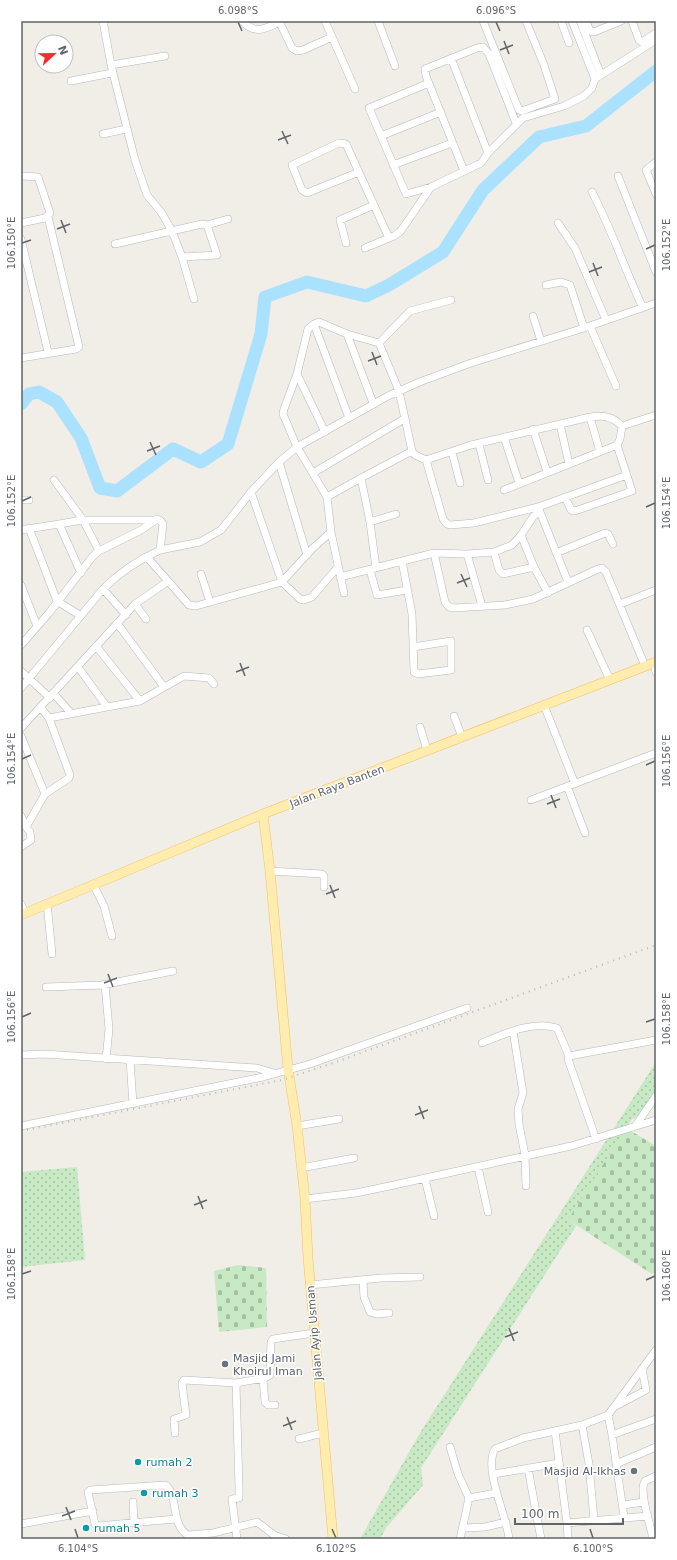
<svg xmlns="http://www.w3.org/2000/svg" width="677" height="1560" viewBox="0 0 677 1560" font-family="'DejaVu Sans',sans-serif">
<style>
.grass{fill:url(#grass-dots)}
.cemetery{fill:url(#cemetery-stones)}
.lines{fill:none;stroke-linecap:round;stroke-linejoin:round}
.river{stroke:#aae1ff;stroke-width:13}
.minor-casing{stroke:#b5b8bc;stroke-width:8}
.major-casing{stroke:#f7bf5b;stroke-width:10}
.minor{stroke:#fff;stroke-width:7}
.major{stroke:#ffecaf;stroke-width:9}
.rail{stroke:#b6b7b8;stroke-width:2;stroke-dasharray:1 5;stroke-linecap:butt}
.ticks{fill:none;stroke:#5f6468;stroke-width:1.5}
.worship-dot{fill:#6b7280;stroke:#fff;stroke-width:1.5}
.culture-dot{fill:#0f9aa8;stroke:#fff;stroke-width:1.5}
.labels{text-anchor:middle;stroke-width:3;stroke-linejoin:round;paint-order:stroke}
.street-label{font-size:11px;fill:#5f6468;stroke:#fff}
.worship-label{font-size:11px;fill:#5b616d;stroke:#fff;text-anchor:start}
.culture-label{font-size:11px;fill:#0d838f;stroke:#fff;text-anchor:start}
.neatline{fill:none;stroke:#5f6468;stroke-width:1.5}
.ticks-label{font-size:10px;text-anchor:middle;fill:#5f6468}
</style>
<defs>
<pattern id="grass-dots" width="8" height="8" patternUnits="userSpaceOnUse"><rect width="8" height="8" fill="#c7e9c4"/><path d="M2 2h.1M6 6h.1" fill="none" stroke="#a5c0a3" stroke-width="1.8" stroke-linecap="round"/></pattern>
<pattern id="cemetery-stones" width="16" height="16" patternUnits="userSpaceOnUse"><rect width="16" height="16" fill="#c7e9c4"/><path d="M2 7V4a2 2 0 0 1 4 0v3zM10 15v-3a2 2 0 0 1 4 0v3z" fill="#a5c0a3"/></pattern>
</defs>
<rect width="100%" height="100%" fill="#f1eee8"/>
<path class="grass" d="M656,1062V1101L648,1114L632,1119L569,1220L576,1226L421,1468L423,1485L386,1528L380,1539H360L420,1433Z
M77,1167L85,1260L21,1267V1172Z"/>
<path class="cemetery" d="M626,1128L656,1146V1273L652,1274L568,1220Z
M238,1265L266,1268L267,1327L219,1332L214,1271Z"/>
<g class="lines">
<path class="river" d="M21,404L29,394L39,392L57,402L81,438L100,488L117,491L173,449L201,462L228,444L261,334L265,297L307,282L366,296L389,285L443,252L483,190L539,137L586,126L656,71"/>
<g class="minor-casing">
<path id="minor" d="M103,21L111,65L135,160L147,195L161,212L172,231L182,257L194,299
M242,21C255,35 265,29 280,22
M279,21L292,48L297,51L303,50L332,37
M325,21L355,89
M378,21L395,66
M483,21L519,110L522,111L555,99L544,65L526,21
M561,21L569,43
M572,21L595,79
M580,21L601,75
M586,21L590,31L594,32L621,21
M632,21L639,40L642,42L656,33
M451,58L488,153
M111,65L165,56
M71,81L112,73
M429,83L369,108L406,194L431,187L481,163L488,153L523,118L564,106L584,96L592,88L595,79L601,75L656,40
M103,134L126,129
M381,136L441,112
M656,162L646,170L656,194
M393,165L452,143
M464,171L426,76L425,69L477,48L483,47L489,54L516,123
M359,172L307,193L302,190L292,165L339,143L346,144L389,238
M21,176L38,177L50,213L45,218L21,223
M618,176L656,272
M592,192C612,230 625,270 643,308
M558,223L575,248L606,320
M207,225L228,219
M21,239L48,352
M346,243L340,220L374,205
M115,244L202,224L207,225L217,255L182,257
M365,248L394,236L400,232L431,187
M546,285L561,282L570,285L584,328
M533,316L541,341
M314,324L349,418
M590,326L616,386
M347,334L373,403
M21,358L76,349L79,347L48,217
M297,374L325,432
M590,417L600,452
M560,424L569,464
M622,426L656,415
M533,429L547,472
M504,437L519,483
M479,444L488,480
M412,451L399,391L379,343L410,311L451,300
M452,452L460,483
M426,460L443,519L447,524L450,525L474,523L538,507L627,475
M279,462L307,555
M313,473L404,419
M54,480L83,520L99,551
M327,497L361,478
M565,497L571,510L575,511L632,491L617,445
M21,500H29
M538,507L568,582
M370,522L396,514
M29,528L57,601L81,616
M21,530L59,524L81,573
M331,532L312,549L282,582L300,599L304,600L312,597L337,568
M160,550L200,542L221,530L251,492L279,462L297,447L388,396L422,381L471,363L584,328L656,303
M494,552L512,545L521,535
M434,553L445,602L449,607L454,608L505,605L533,599L598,569L602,568L606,572L645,666
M556,553L605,533L608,534L613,544
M467,554L482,606
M147,557L189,605L196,606L282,582L251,492
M402,561L412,614L414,672L418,674L451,670V641L413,647
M534,567L521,535L533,517L539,511
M376,568L370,522L361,478L412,451L415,455L426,460L471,445L590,417C603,415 612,416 622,426L620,439L617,445L504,490
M370,570L377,595L407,590
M201,574L210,602
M340,577L434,553L467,554L494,552L499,570L503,574L534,567L548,593
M21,585L37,626
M103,589L126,615
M344,593L331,532L327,497L297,447L283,414L284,409L297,374L308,329L314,324L319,322L347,334L379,343
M135,604L146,619
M620,604L656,590
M117,623L164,687
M587,630L610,680
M21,645L49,613L93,556L99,551L141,530L157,519
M96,646L140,701
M654,662L656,672
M78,667L107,707L140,701L184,676L209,678L214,684
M21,671L50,698
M21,688L103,589C120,572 138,560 160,550L163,524L160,520H83L59,524
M53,693L71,713
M544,705L575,784
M454,716L462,737
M49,718L107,707
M420,727L427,750
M21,728L135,604L167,582
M21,736L45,794
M567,786L585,833
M531,800L656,753
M21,816L26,827L45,794L69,778L70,775L49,718L41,708
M21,847L31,840L30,832L26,827
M270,871L322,874L324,876V887
M93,884L104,906L112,936
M47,903L52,954
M21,904L25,913
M105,984L109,1029L106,1059
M46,987L102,985L173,971
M513,1031L523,1093L518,1109L519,1124L525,1155L526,1186
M482,1043C504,1034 533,1020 557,1028L569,1056
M21,1055L44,1054L257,1068L274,1073
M130,1060L133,1104
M636,1125L656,1096
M21,1126L263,1077L310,1064L467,1008
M297,1126L339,1119
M596,1139L568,1059L569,1056L656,1040
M478,1167L488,1212
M301,1168L354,1158
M425,1179L434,1216
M305,1199L356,1193L394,1185L571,1146L656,1120
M363,1281L364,1297L370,1312L376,1314L389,1313
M310,1285L381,1278L420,1277
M263,1379L265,1402L268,1405H275
M236,1383L239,1487V1498L232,1499L237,1539
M616,1406L646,1390L642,1369
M608,1415L612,1435L624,1517
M582,1425L589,1464L594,1520
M555,1431L567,1523
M175,1433L174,1419L186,1415L182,1383L184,1380L236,1383L265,1378L270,1375L271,1342L273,1339L314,1333
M612,1435L656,1419
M299,1439L323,1433
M450,1447L458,1474L469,1498L460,1539
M616,1464L656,1447
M528,1468L541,1539
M494,1474L559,1463
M469,1498L496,1493
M133,1502L134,1523
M623,1505L644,1502
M176,1519L97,1526L95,1524L88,1492L90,1490L165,1485C179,1493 170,1525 188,1535L213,1533L257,1522L274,1535L286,1539
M21,1524L93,1511
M464,1528L485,1527L506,1522
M509,1539C507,1516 483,1469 495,1449L523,1438L582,1425L608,1415L656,1350
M568,1539L567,1523L648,1516
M653,1539C651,1526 638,1491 645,1481L656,1476"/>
</g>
<g class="major-casing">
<path id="major" d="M263,814L270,871L288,1069L297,1126L305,1199L308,1258L333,1539
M21,915L263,814L656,662"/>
</g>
<use href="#minor" class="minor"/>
<use href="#major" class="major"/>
<path class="rail" d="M21,1131L282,1080L339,1061L656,945"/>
</g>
<path class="ticks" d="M238,22L242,31M496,22L500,31M504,41L509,54M500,50L513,45M282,131L288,144M278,140L291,135M61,220L66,233M57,229L70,224M22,243L31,240M646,249L655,245M593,263L598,276M589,272L602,267M372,352L377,365M368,361L381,356M150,442L156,455M147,451L160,446M22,501L31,497M646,507L655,503M461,574L467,587M457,583L470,578M240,663L245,676M236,672L249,667M22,759L31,755M646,765L655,761M551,795L556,808M547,804L560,799M330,885L335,898M326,894L339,889M108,974L113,987M104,983L117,978M22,1017L31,1013M646,1022L655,1019M419,1106L424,1119M415,1115L428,1110M198,1196L203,1209M194,1205L207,1200M22,1274L31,1271M646,1280L655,1276M509,1328L514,1341M505,1337L518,1332M287,1417L292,1430M283,1426L296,1421M66,1507L71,1520M62,1516L75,1511M75,1529L78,1538M332,1529L336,1538M590,1529L593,1538"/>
<g class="worship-dot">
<circle cx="225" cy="1364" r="4"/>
<circle cx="634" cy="1471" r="4"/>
</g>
<g class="culture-dot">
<circle cx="138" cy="1462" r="4"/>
<circle cx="144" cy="1493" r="4"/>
<circle cx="86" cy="1528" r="4"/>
</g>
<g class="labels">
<g class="street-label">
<text transform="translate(337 786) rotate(-21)" y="4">Jalan Raya Banten</text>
<text transform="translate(314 1333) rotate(-95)" y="4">Jalan Ayip Usman</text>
</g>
<g class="worship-label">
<text x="233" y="1362">Masjid Jami<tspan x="233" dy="13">Khoirul Iman</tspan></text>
<text x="626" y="1475" text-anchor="end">Masjid Al-Ikhas</text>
</g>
<g class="culture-label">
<text x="146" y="1466">rumah 2</text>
<text x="152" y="1497">rumah 3</text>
<text x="94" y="1532">rumah 5</text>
</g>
</g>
<rect width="677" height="1560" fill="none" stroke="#ffffff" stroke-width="44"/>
<g transform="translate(54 54) rotate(68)"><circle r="19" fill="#ffffff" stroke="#bfc1c3"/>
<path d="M0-3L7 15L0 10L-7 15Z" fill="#f02f2f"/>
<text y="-6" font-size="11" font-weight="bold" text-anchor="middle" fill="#5f6468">N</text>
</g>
<path d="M515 1518v6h108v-6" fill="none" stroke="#5f6468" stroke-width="2"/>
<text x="521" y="1518" font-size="12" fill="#5f6468" stroke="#ffffff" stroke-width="3" paint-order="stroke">100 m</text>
<rect x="22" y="22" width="633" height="1516" class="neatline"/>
<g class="ticks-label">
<text x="238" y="14">6.098°S</text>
<text x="496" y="14">6.096°S</text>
<text transform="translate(11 243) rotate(-90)" y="4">106.150°E</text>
<text transform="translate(666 245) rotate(-90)" y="4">106.152°E</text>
<text transform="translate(11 501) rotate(-90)" y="4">106.152°E</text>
<text transform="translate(666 503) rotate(-90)" y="4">106.154°E</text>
<text transform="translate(11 759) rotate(-90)" y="4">106.154°E</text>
<text transform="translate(666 761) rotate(-90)" y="4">106.156°E</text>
<text transform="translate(11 1017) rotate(-90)" y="4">106.156°E</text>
<text transform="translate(666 1019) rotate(-90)" y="4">106.158°E</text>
<text transform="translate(11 1274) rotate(-90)" y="4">106.158°E</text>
<text transform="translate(666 1276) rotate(-90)" y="4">106.160°E</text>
<text x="78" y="1552">6.104°S</text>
<text x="336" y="1552">6.102°S</text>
<text x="593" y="1552">6.100°S</text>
</g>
</svg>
